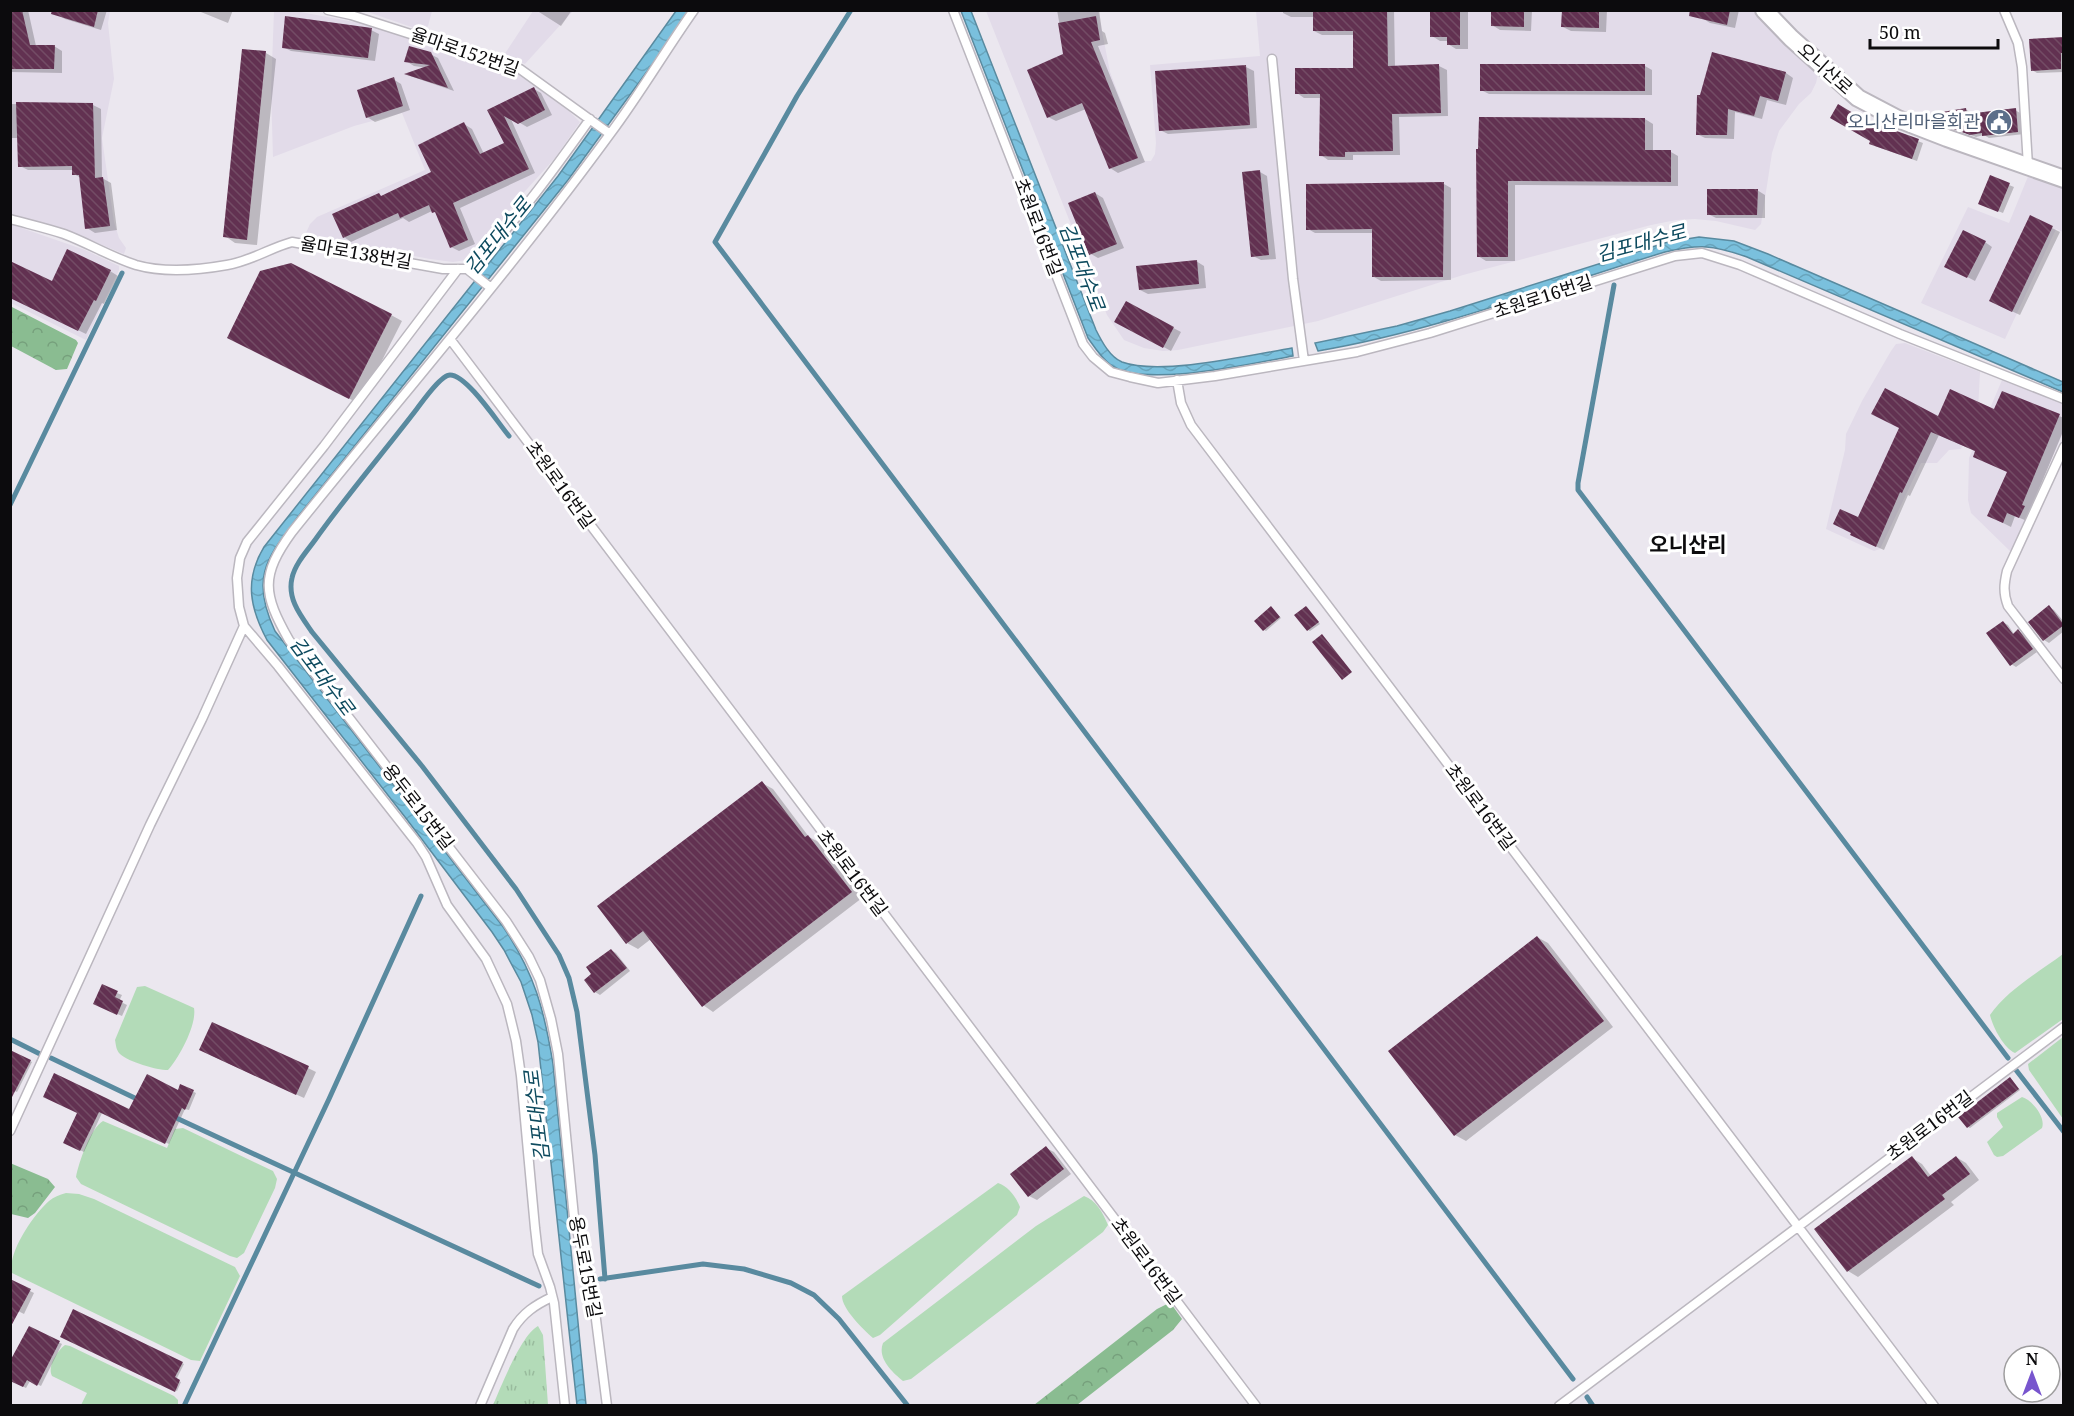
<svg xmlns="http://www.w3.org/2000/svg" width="2074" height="1416" viewBox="0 0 2074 1416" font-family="'Noto Serif','Noto Sans KR',serif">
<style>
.built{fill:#e2dbe9}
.grass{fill:url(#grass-tufts)}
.forest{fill:url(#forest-crowns)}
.garden{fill:#b3dbb8}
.water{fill:url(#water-waves);stroke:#598a9f;stroke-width:1.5}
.shadow{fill:#0003}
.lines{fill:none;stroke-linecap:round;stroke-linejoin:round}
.stream{stroke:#598a9f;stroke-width:5}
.building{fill:url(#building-back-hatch)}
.lane-casing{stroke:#bbb7bf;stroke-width:11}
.street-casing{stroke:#bbb7bf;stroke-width:20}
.lane{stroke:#fff;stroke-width:8}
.street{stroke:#fff;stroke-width:16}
.labels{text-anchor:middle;stroke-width:6;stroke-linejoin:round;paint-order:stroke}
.street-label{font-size:18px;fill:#0c0b0d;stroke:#fff}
.service-label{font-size:18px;fill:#4e5e75;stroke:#fff;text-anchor:end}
.water-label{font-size:20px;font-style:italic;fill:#0d4a5e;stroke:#fff}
.quarter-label{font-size:21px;font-weight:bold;fill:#0c0b0d;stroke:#fff}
</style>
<defs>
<pattern id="grass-tufts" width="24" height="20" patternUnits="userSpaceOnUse" patternTransform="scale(1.5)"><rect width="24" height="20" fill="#b3dbb8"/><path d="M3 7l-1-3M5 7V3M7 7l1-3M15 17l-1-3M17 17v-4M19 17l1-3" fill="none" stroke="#99bb9d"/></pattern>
<pattern id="forest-crowns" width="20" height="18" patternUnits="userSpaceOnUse" patternTransform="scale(1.5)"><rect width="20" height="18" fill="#8abc91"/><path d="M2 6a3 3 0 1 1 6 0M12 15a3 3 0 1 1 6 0" fill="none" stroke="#76a07c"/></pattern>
<pattern id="water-waves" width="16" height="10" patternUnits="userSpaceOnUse" patternTransform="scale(1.5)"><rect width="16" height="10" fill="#7ac0dd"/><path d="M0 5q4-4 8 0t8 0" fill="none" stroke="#68a4bc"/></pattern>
<pattern id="building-back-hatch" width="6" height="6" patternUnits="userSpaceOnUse" patternTransform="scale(1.5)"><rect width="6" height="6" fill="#623151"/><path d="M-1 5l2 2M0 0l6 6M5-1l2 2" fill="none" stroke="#734c65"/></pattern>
</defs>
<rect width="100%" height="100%" fill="#ebe7ef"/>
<path class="built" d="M10,11H110L108,23L114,79L102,138L114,222L119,238L126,248L124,254L59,227L11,214Z
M274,11H295L365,24L519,75L569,111L580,122L555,158L518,199L485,243L466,260L453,262L430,259L305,235L310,224L317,217L425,170L402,113L354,126L273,157L271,91Z
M365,11H432L428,26L423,31Z
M533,11H573L525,64L504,55Z
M986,11H1098L1110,72L1144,161H1151L1155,154L1156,143L1150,65L1260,56L1256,11H1754L1818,74L1816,83L1811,93L1799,104L1779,131L1772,153L1761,224L1755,230L1716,221L1695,219L1676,220L1651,225L1463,275L1318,321L1178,350L1163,351L1144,348L1124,340L1107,315Z
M2029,174L2063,187V232L2056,229L2005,339L1921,303L1968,207L2009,223Z
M10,224L85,250L119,266V270L86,340L11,303Z
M1905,343L1980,372L1978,410L1961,449L1949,450L1937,463H1921L1880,549L1874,551L1826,529L1845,450L1846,434L1862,401L1891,351L1896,344Z
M2002,380L2063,404V433L2011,552L1971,513L1968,500L1969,458Z"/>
<path class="grass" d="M538,1326L543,1335L548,1405H493C501,1387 521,1335 538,1326Z"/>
<path class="forest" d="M10,306L76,340L78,343L67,369L56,370L11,346Z
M10,1163L48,1179L55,1187L35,1213L28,1218L11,1214Z
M1169,1303L1172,1305L1182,1319L1173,1330L1077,1405H1034L1157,1309Z"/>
<path class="garden" d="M2063,954V1019L2015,1053C2004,1048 1993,1028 1990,1015C2007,990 2039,972 2063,954Z
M145,986L194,1008C197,1025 179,1058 168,1070C156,1070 129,1062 120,1054C116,1050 116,1045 115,1040L137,987Z
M2063,1037V1119L2029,1070L2028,1064Z
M2022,1097C2032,1100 2046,1117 2042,1128L2003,1156L1997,1157L1994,1155L1987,1142L2003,1127L1997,1117V1113Z
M103,1121L167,1148L175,1129L183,1128L273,1171L277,1179L275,1188L244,1253L237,1258L230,1256L81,1184L76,1177C79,1162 90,1129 103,1121Z
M998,1183C1008,1186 1016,1197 1020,1207L1017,1215L880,1335L873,1338C863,1329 842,1309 842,1296Z
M66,1193L79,1194L94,1199L235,1267L240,1276L200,1361L191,1360L12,1273C7,1253 34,1214 49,1201C54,1197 59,1195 66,1193Z
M1084,1196C1096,1200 1103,1213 1108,1225L1103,1232L911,1379L903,1381C892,1372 877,1358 883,1343L1036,1226Z
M65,1345L70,1346L174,1396L178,1400V1405H81L87,1393L52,1376C47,1367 57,1351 65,1345Z"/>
<path class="water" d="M676,11H691L568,180L300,514C268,557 249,576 275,631L504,928C535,975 544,1009 553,1064L586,1405H577L538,1042L532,1015L521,982L504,950L492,932L405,817L267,640C250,608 244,580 264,547L558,176Z
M961,11H971L1096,330C1102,342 1110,357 1122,362C1160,376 1251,355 1292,348L1293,356C1253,363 1146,388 1112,366C1102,359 1095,348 1088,338Z
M1699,237L1734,241L1768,254L2063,382V392L1747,257C1713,245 1700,244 1665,252C1550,287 1436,331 1318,351L1315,343L1397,326L1450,311L1668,242Z"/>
<path class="shadow" d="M10,10H28L36,46H54L62,51V73L10,72Z
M59,10H107L101,30L65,19L58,15Z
M196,10H233L228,23Z
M540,10H572L561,26L539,12Z
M1057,10H1099L1102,31L1105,33L1108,44L1098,46L1145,162L1118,173L1110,168L1086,109L1056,121L1048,117L1065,55Z
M1283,10H1394L1395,67L1439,66L1447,70L1448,116L1399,117L1400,155H1353V160H1328L1321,155V98H1304L1297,93L1355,70V35H1322L1314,31V17H1291L1283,13Z
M1432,10H1468V49H1456L1448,44V41H1440L1432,36Z
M1493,10H1532L1531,31L1500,30L1492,25Z
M1563,10H1607L1606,32L1571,31L1563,27Z
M1704,10H1739L1735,28L1710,23L1702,18Z
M371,30L379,34L375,61L291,51L283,47Z
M2064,39V72L2037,73L2032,70Z
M266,53L276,59L257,245L235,243L225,236Z
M430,54L438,58L454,91L407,75L428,68L414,66L406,61Z
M1713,54L1786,73L1793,78L1786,105L1767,100L1762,119L1735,112L1734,139L1705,138L1697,134L1701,97Z
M1645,66L1652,70V95L1489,94L1481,90Z
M1246,67L1254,71L1257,128L1168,134L1160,130Z
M393,79L401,84L410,110L375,122L367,117Z
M534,89L541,93L552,115L527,127L510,117L535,173L460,208L475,244L459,251L451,247L437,213L432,211L409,222L403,218L351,242L344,237L379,195L382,197L433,173L464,124L472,129L484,154L506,144L489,111Z
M10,104L93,105L101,109L102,178L111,183L117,230L95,233L87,228L81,178L74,174V170H28L20,166L19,138H10Z
M1965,109L1970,112L1971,115L2015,110L2020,113L2024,134L1989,138L1984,135L1976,137L1938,123Z
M1645,119L1653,124V152H1671L1678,156V186L1515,185V261H1486L1478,256L1477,151Z
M1863,121L1923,143L1917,161L1875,146Z
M1260,172L1267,176L1276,259L1261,260L1253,256Z
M1444,184L1451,188V280L1381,281L1374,277L1373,233H1315L1308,229Z
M2009,185L2014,187L2003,213L1985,206Z
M1757,190L1765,195V218H1716L1708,214Z
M1095,193L1103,198L1124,248L1098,258L1091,254Z
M2030,217L2060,232L2020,315L1998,305Z
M1985,242L1992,247L1975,281L1954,270Z
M1196,261L1204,266L1206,288L1148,294L1140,290Z
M110,271L118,276L104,304L102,303L86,334L10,297L52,283Z
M1126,303L1181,332L1171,351L1116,321Z
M391,315L402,321L360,404L239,343Z
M2003,393L2064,418V429L2030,511L2032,512L2027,521L2015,516L2011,527L1997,520L2009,472L1975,457L1977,452L1939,435L1910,496L1908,495L1884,550L1859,539V520L1939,418L1995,411Z
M1307,607L1320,624L1310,631L1308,630Z
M2049,607L2054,610L2064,622V631L2049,643L2044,640Z
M1272,608L1281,618L1266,631L1264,630Z
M2003,622L2008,625L2014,634L2018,631L2023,634L2037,652L2016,667L2011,664Z
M762,783L773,789L809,837L819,842L862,898L713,1012L703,1005L651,939L638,949L627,943Z
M1537,937L1548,943L1613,1027L1466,1141L1455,1135L1390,1052Z
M611,950L616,953L630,971L600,995L595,992Z
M117,993L122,995L119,1001L127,1005L122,1016L99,1006Z
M14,1053L32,1062L17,1092L10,1089Z
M208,1054L308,1068L316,1072L304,1098Z
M55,1075L129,1111L178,1092L181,1086L196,1093L189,1110L185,1109L169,1144L102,1113L84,1152L65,1143L79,1113Z
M2012,1080L2020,1090L1970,1128L1968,1127L1960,1117Z
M1046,1148L1054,1152L1071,1174L1037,1200L1029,1196Z
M1956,1157L1966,1163L1979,1180L1951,1202L1954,1205L1858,1277L1848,1271L1912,1158L1922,1164L1931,1176Z
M10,1281L34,1293L24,1314L10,1307Z
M74,1311L184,1364L176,1380L181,1382L177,1391L62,1336Z
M29,1328L62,1344L41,1386L30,1381L26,1388L10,1380Z"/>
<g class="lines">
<path class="stream" d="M851,10L797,96L715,242L1573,1379
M1614,285L1578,483V490L2008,1058
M509,436C498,423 467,375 450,375C441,375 422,402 416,410C383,453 347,495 315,540C307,551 295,564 292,578C287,599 301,616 312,632L422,766L516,889L559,955L569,978L577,1012L595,1155L605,1279
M10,505L122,273
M10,1039L42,1055
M51,1058L139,1100
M2016,1070L2064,1132
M172,1116L539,1286
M600,1279L703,1264L744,1269L791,1283L814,1295L839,1319L908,1406
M1587,1397L1593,1406
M184,1406L329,1099L421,896"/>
</g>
<path class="building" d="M10,10H22L30,45H55L54,69H10Z
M52,10H98L94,27L51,14Z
M1313,10H1387L1388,66L1439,64L1441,113L1392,114L1393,151L1345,152V157L1319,156L1320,94H1295V68H1353V31H1313Z
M1430,10H1460V45H1447V37H1430Z
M1491,10H1524V27L1491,26Z
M1562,10H1599V28L1561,27Z
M1690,10H1730L1727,25L1689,16Z
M285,16L372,28L368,58L282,48Z
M1096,16L1100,40L1091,42L1138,158L1109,169L1082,103L1047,118L1027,70L1063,54L1058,23Z
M2064,37V53H2061V69L2031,71L2029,39Z
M409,46L431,52L448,88L404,74L430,65L404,62Z
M242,49L266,51L247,240L223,237Z
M1712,52L1786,72L1778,101L1760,96L1754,116L1728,109L1727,135H1696L1697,95H1700Z
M1480,64H1645V91H1480Z
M1246,65L1250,125L1159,131L1155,71Z
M394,77L403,106L366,118L357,90Z
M534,87L545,110L518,124L504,116L529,169L453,203L468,240L450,248L435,212L432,213L429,205L400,218L398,213L343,238L332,214L379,193L381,196L431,172L418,145L464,122L480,154L504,143L487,110Z
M16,102L93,103L95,178L103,177L110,226L85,229L79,175H72V166L18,167Z
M1838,104L1863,119L1919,139L1912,159L1869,144L1870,141L1830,118Z
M1966,108L1967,114L2016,108L2018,132L1982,136V133L1970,135L1931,121L1930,114Z
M1479,117L1645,118V150H1671V182L1508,181V257H1477L1476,149H1478Z
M1260,170L1269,255L1251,257L1242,172Z
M1990,175L2010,183L1998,212L1978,204Z
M1444,182L1443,277H1372V229L1306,230V184Z
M1707,189H1758L1757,215H1707Z
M1095,192L1117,244L1089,255L1068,203Z
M2030,215L2053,226L2012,312L1989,301Z
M1963,230L1986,241L1967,278L1944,267Z
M67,249L111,270L96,301L94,300L78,331L10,298V261L52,281Z
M1197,260L1199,284L1139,290L1136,266Z
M291,263L392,314L349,399L227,338L260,271Z
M1126,301L1174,327L1163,348L1114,322Z
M1885,388L1938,416L1950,389L1994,409L2002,391L2060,414L2022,505L2025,506L2019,518L2007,513L2003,523L1987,516L2007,472L1973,457L1975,451L1931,432L1902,493L1900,492L1876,547L1850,535L1851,533L1833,524L1840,509L1858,517L1899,428L1871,414Z
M2049,605L2064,625L2043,641L2028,622Z
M1271,606L1280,617L1263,631L1254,621Z
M1306,606L1319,622L1307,631L1294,615Z
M2003,621L2013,634L2018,629L2033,649L2010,666L1986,633Z
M1322,634L1352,672L1342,680L1312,642Z
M762,781L805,837L808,835L852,892L702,1007L643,931L626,944L597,906Z
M1537,936L1604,1021L1454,1136L1388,1051Z
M611,949L627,968L594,993L584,980L591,974L586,967Z
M102,984L118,991L115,997L123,1001L117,1015L93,1004Z
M212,1022L309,1066L296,1095L199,1050Z
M10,1050L31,1060L10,1101Z
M54,1073L129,1109L147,1074L178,1090L180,1084L194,1090L185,1110L182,1108L165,1144L99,1112L80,1151L63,1143L77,1113L43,1097Z
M2010,1077L2019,1089L1967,1128L1958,1117Z
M1046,1146L1064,1169L1028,1197L1010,1174Z
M1912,1156L1928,1177L1956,1156L1970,1174L1942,1195L1945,1199L1847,1272L1814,1229Z
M10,1279L31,1289L10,1328Z
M73,1309L183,1362L175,1377L180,1380L175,1392L60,1337Z
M29,1326L60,1341L37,1386L27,1380L23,1387L10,1381V1361Z"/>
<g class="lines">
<g class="lane-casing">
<path id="lane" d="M328,10L351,15L520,69L610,134
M953,10L1083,344L1093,357L1111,372L1130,377L1158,383L1215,376L1357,352L1430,333L1675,256L1702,253L1740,265L1900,334L2064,399
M2004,10L2018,43L2022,67L2028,166
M1272,59L1293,279L1304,361
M10,219C28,224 46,228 64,234C88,243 111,257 136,265C164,273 199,270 227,265C251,261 270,248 292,242L443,269H467L491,288
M458,269L324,446L247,542L240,558L237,578L239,607L244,626L278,666L417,843L426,857L447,905L486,959L507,1004L516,1041L521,1076L535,1228L538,1254L550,1287L554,1303L565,1406
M467,269C513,228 554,169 590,119
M450,339L1256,1406
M1177,380L1181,403L1191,425L1934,1406
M2064,447L2007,571C2004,584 2003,593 2008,606L2064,679
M10,1131L150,825L202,719L244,626
M480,1406L513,1329C523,1313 535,1305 552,1297
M607,1406L593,1296L574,1217L558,1054L551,1019L540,980L529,957L506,921L289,640C263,594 260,576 292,532C398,400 510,271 610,134C640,94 665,51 694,10
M1559,1406L2064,1027"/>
</g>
<g class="street-casing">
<path id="street" d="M1764,10L1791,38L1858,98L1898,119L1947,138L2064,179"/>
</g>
<use href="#lane" class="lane"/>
<use href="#street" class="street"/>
</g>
<defs>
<g id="civic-disc" transform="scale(1.35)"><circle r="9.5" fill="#5c6f8a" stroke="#fff"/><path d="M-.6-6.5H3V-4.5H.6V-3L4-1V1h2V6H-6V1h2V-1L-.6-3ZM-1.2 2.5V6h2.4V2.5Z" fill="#fff"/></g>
</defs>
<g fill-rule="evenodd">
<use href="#civic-disc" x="1999" y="122"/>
</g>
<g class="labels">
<g class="street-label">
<text transform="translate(465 52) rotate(19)" y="6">율마로152번길</text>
<text transform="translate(1825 69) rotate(42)" y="6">오니산로</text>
<text transform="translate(1038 227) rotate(69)" y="6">초원로16번길</text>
<text transform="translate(356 253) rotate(10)" y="6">율마로138번길</text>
<text transform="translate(1543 297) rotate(-18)" y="6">초원로16번길</text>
<text transform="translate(560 485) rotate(54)" y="6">초원로16번길</text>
<text transform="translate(418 807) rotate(52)" y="6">용두로15번길</text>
<text transform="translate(1480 807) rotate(53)" y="6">초원로16번길</text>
<text transform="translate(852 873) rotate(53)" y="6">초원로16번길</text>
<text transform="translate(1930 1126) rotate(-37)" y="6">초원로16번길</text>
<text transform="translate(1146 1261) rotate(53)" y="6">초원로16번길</text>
<text transform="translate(585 1267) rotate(79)" y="6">용두로15번길</text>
</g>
<g class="service-label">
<text x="1980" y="128">오니산리마을회관</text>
</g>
<g class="water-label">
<text transform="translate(498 236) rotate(-51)" y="7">김포대수로</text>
<text transform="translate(1641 243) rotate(-15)" y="7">김포대수로</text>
<text transform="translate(1082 267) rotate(69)" y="7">김포대수로</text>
<text transform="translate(322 676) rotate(53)" y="7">김포대수로</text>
<text transform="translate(537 1116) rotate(-97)" y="7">김포대수로</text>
</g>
<g class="quarter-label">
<text x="1688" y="552">오니산리</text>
</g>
</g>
<rect width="2074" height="1416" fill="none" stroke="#0c0b0d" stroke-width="24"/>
<g transform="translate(2032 1374)"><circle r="28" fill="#ffffff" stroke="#9e9d9e" stroke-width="1.5"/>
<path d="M0-4.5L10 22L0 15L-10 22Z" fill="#7855ce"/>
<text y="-9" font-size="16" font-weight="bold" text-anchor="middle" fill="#0c0b0d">N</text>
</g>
<path d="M1870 39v9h128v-9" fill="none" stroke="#0c0b0d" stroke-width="3"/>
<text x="1879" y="39" font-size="18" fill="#0c0b0d" stroke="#ffffff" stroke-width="4.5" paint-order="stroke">50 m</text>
</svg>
